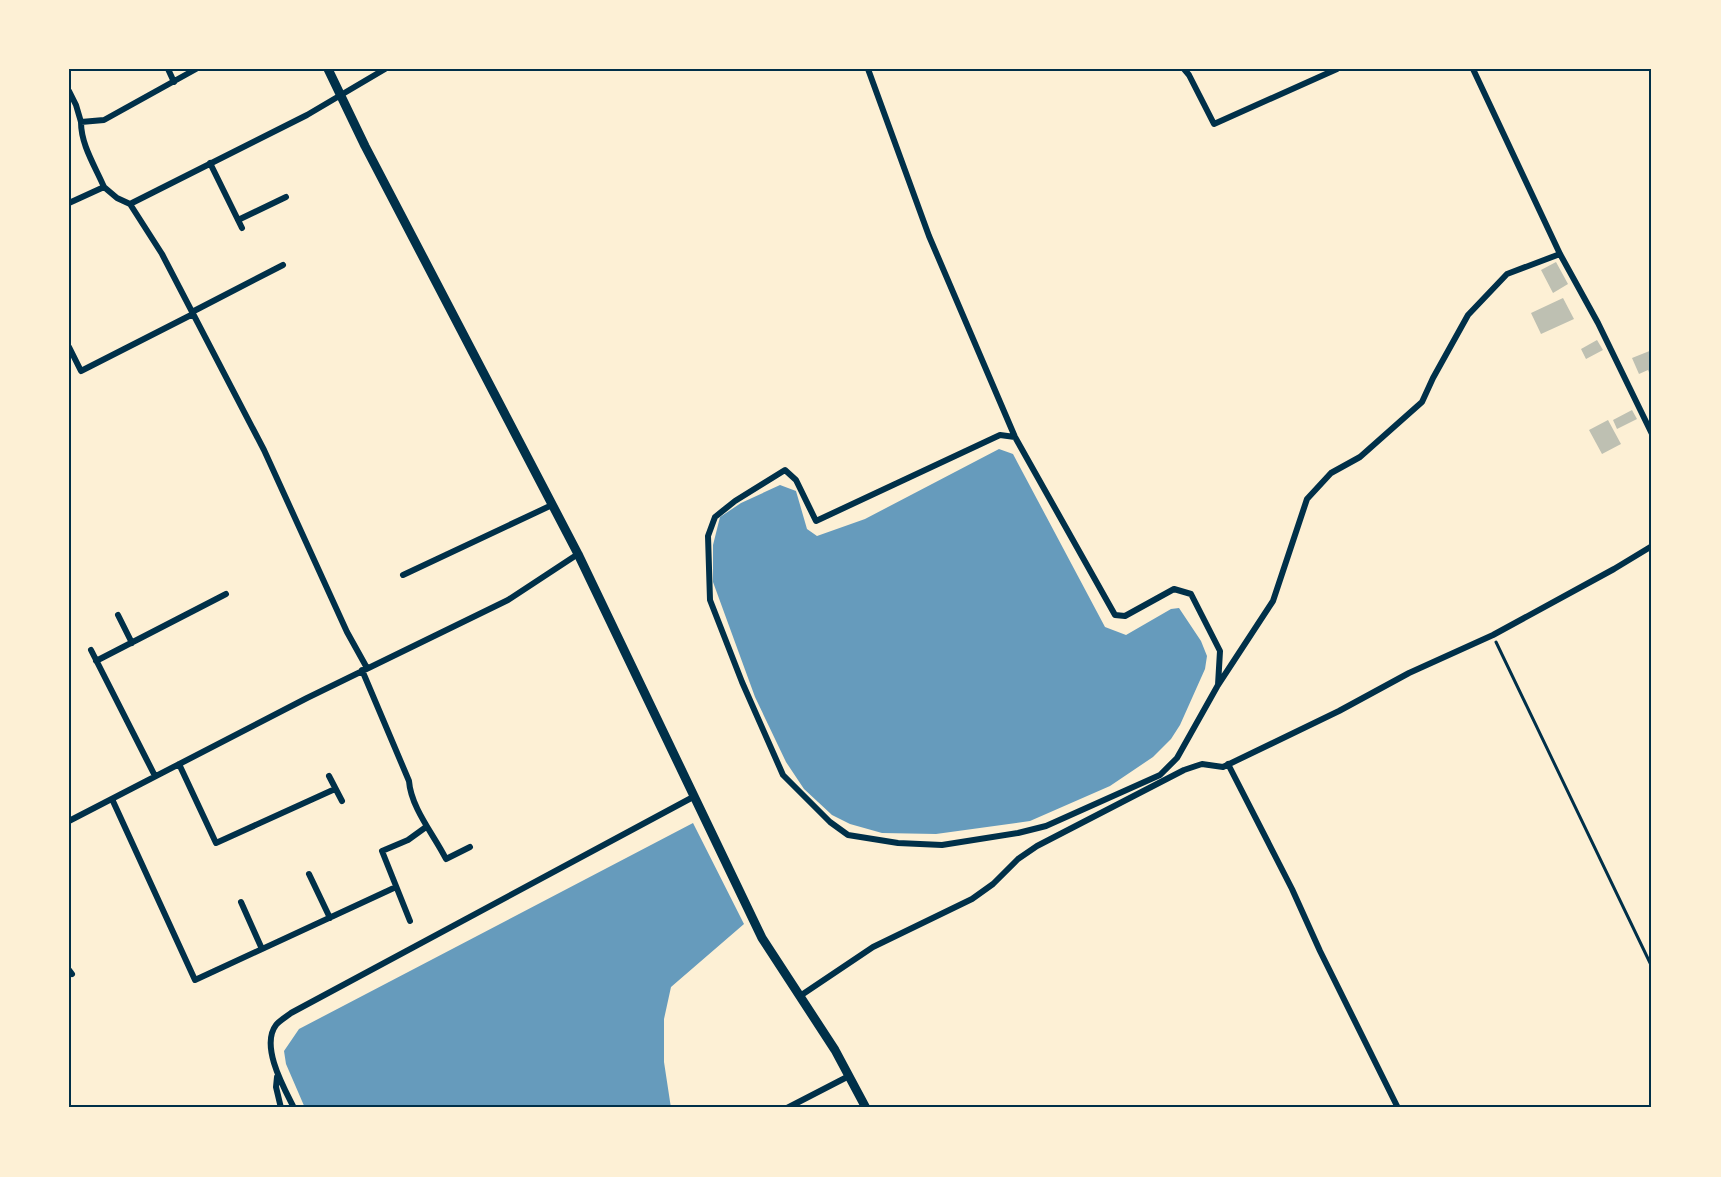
<svg xmlns="http://www.w3.org/2000/svg" width="1721" height="1177" viewBox="0 0 1721 1177" font-family="'Open Sans',sans-serif">
<style>
.water{fill:#669bbc}
.building{fill:#bec0b2}
.lines{fill:none;stroke-linecap:round;stroke-linejoin:round}
.path{stroke:#003049;stroke-width:3}
.minor{stroke:#003049;stroke-width:6}
.tertiary{stroke:#003049;stroke-width:9}
.neatline{fill:none;stroke:#003049;stroke-width:2}
</style>
<rect width="100%" height="100%" fill="#fdf0d5"/>
<path class="water" d="M999,449L1013,454L1105,627L1126,635L1171,609L1179,608L1201,641L1207,656L1205,669L1180,725L1171,739L1153,757L1110,786L1030,821L936,834L882,833L850,824L832,815L804,789L786,762L755,697L713,582V545L720,517L741,503L780,485L796,491L807,529L817,536L865,519Z
M693,823L744,924L671,987L664,1019V1062L671,1108H305L286,1064L284,1051L299,1029Z"/>
<path class="building" d="M1556,262L1568,284L1553,293L1541,270Z
M1563,298L1574,319L1541,334L1531,313Z
M1597,340L1603,350L1586,359L1581,349Z
M1652,350V379L1648,370L1639,374L1632,358Z
M1632,410L1637,419L1617,429L1613,420Z
M1608,420L1621,444L1602,454L1589,430Z"/>
<g class="lines">
<path class="path" d="M1496,642L1652,967"/>
<path class="minor" d="M168,69L174,82
M868,69L929,236L1015,437L1115,615L1125,616L1174,589L1191,594L1220,651L1218,685
M1184,69L1189,75L1214,124L1337,69
M1473,69L1560,254L1598,323L1652,434
M69,91L76,105L81,122L104,120L196,69
M81,122C81,145 95,166 104,187
M210,163L242,228
M69,203L104,187L117,198L130,204L162,254L264,450L347,632L367,668
M130,204L307,115L385,69
M238,220L286,197
M192,312L283,265
M69,347L81,371L193,314
M1015,437L1000,435L816,521L796,480L785,470L735,501L715,517L708,536L710,600L742,682L783,775L830,822L848,835L898,843L942,845L1018,833L1046,826L1160,775L1177,758L1218,685L1273,601L1307,499L1331,473L1360,457L1422,402L1433,378L1468,315L1507,274L1560,254
M403,575L552,505
M118,615L132,643
M91,650L155,776
M96,661L226,594
M362,670L409,781C411,808 434,835 446,859L470,847
M179,764L216,843L335,789
M1228,764L1292,889L1320,951L1398,1108
M329,776L342,801
M112,799L195,980L396,887
M69,821L307,698L508,600L578,554
M309,874L330,918
M241,902L262,949
M410,921L382,851L408,840L426,827
M69,970L72,974
M800,996L873,947L972,899L993,884L1018,859L1037,846L1184,770L1202,764L1223,767L1339,711L1409,673L1493,635L1614,569L1652,546
M277,1077L276,1087L281,1108
M294,1108C284,1088 260,1046 276,1025C279,1021 286,1017 291,1013L695,796
M787,1108L849,1076"/>
<path class="tertiary" d="M328,69L365,146L578,554L762,938L835,1050L866,1108"/>
</g>
<rect width="1721" height="1177" fill="none" stroke="#fdf0d5" stroke-width="141"/>
<rect x="70" y="70" width="1580" height="1036" class="neatline"/>
</svg>
